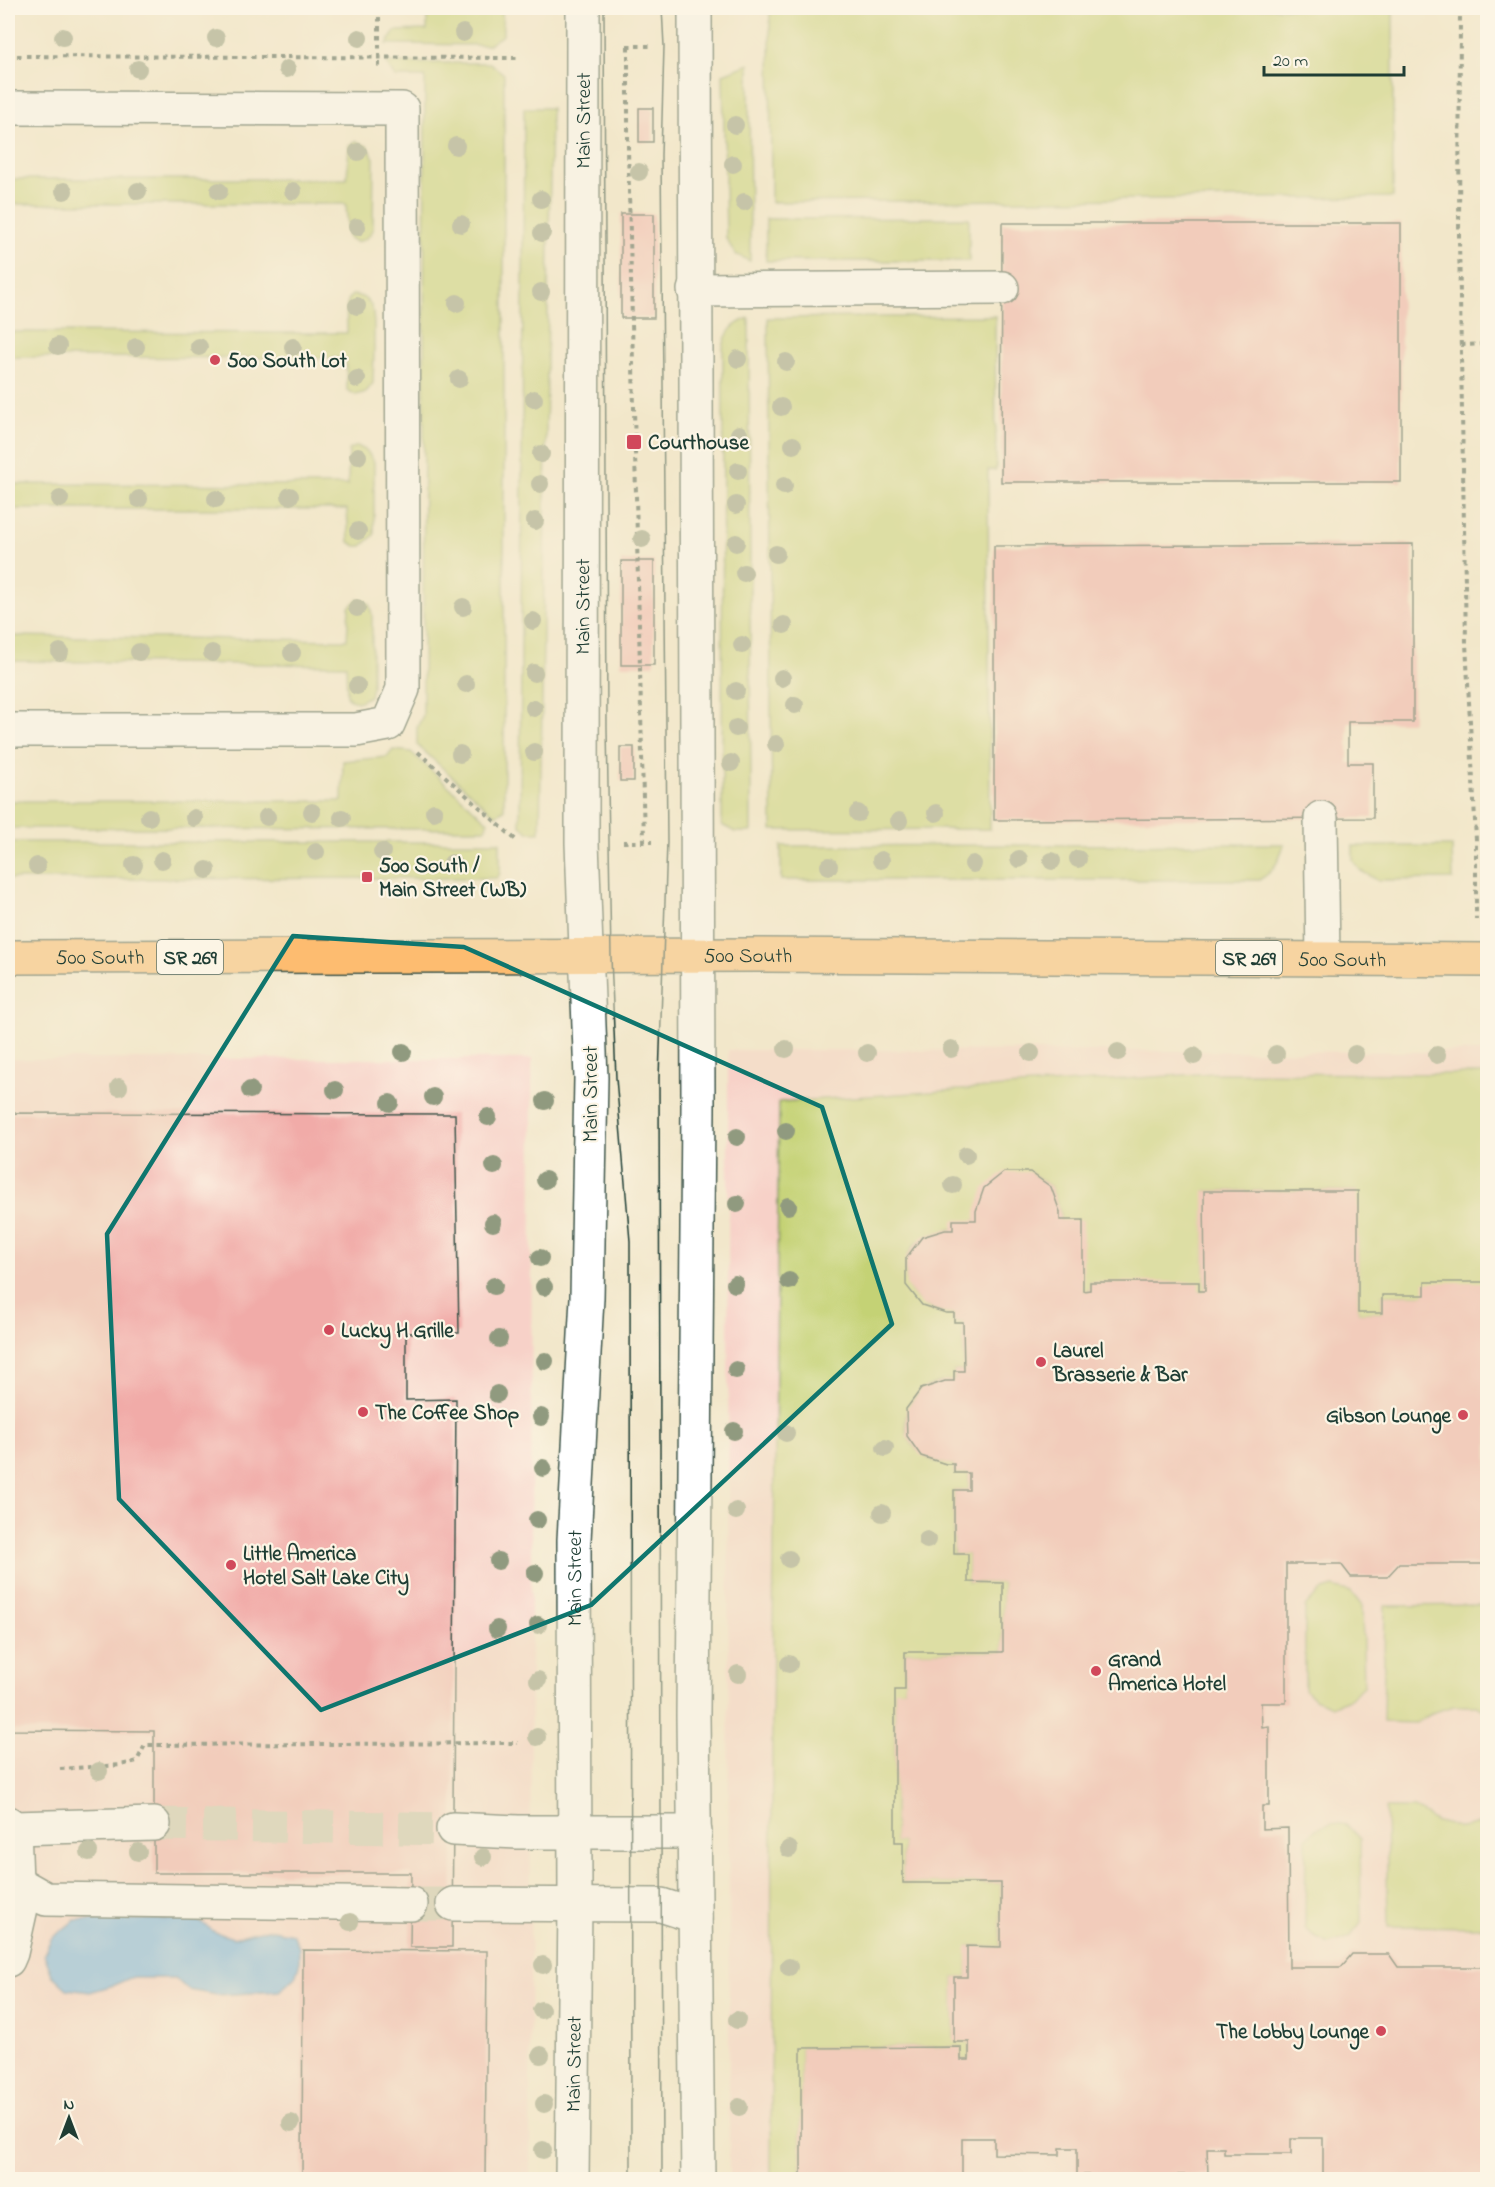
<svg xmlns="http://www.w3.org/2000/svg" width="1495" height="2187" viewBox="0 0 1495 2187" font-family="'Indie Flower',sans-serif">
<style>
.built{fill:#f7d1c8}
.green{fill:#c4d274;stroke:#728854;stroke-width:1.5}
.water{fill:#71b1e5;stroke:#48778c;stroke-width:1.5}
.building{fill:#f1aba8}
.lines{fill:none;stroke-linecap:round;stroke-linejoin:round}
.minor-tunnel{stroke:#c8c5ad;stroke-width:33;stroke-dasharray:33 16;stroke-linecap:butt}
.minor-casing{stroke:#3f564b;stroke-width:36}
.major-casing{stroke:#3f564b;stroke-width:36}
.path{stroke:#3f564b;stroke-width:4;stroke-dasharray:4.5 4.5;stroke-linecap:butt}
.minor{stroke:#fff;stroke-width:33}
.major{stroke:#fdbc6f;stroke-width:33}
.tram{stroke:#1f3d34;stroke-width:1.5}
.tree{fill:#909a7f}
.marked{fill:none;stroke:#0f766e;stroke-width:4.5;stroke-linejoin:round}
.poi-dot{fill:#d1495b;stroke:#fcf5e5;stroke-width:2}
.labels{text-anchor:middle;stroke-width:4.5;stroke-linejoin:round;paint-order:stroke}
.shield{fill:#fcf5e5;stroke:#617469;stroke-width:1.5}
.shield-label{font-size:20px;font-weight:bold;fill:#1f3d34}
.street-label{font-size:21px;fill:#1f3d34;stroke:#fcf5e5}
.poi-label{font-size:21px;font-weight:bold;fill:#1f3d34;stroke:#fcf5e5;text-anchor:start}
</style>
<rect width="100%" height="100%" fill="#fcf5e5"/>
<filter id="ink" filterUnits="userSpaceOnUse"><feTurbulence type="fractalNoise" baseFrequency=".0167" numOctaves="2"/><feDisplacementMap in="SourceGraphic" scale="12" xChannelSelector="R" yChannelSelector="G"/><feConvolveMatrix kernelMatrix="1 2 1 2 8 2 1 2 1" color-interpolation-filters="sRGB"/></filter>
<filter id="wash" filterUnits="userSpaceOnUse"><feTurbulence type="fractalNoise" baseFrequency=".008" numOctaves="4" result="noise"/><feDisplacementMap in="SourceGraphic" scale="24" xChannelSelector="R" yChannelSelector="G"/><feGaussianBlur stdDeviation="1.35" result="paint"/><feColorMatrix in="noise" values="0 0 0 0 0 0 0 0 0 0 0 0 0 0 0 0 0 1.4 0 .05"/><feComposite in="paint" operator="in"/></filter>
<g filter="url(#wash)">
<rect width="100%" height="100%" fill="#f2e7cb"/>
<path class="built" d="M728,1050L1487,1052V2179H729Z
M8,1059H532L530,2179H8Z"/>
<path class="green" d="M427,8H502L503,35L488,45L387,44L395,31L427,30Z
M770,8H1393V197L771,202Z
M386,63H490L504,74V810L495,815L417,745V728L423,715L425,77H395Z
M749,64L750,261L735,254L726,238L723,74Z
M524,108H551L540,832H528L520,825Z
M356,141L367,146L374,158L373,230C369,238 364,241 356,242L348,237L346,204H8V179H347L349,145Z
M969,218V261H766V219Z
M352,295C360,295 367,298 371,306C377,316 373,369 373,383L366,392L356,395L347,390L346,358L8,357V332L347,333C348,322 343,303 352,295Z
M995,316L996,470H988L990,829L772,830L768,318Z
M749,318L751,832H735L722,825L723,348C726,331 733,324 749,318Z
M357,446L367,451L374,462V535L362,546H356L349,542L347,509H8V484L348,485L349,450Z
M358,599L369,604L372,614V686L370,696L358,702L350,700L347,695L346,665L8,661V636L347,640L349,607Z
M393,750L411,752L488,822L485,829L8,828V801H342L343,761L387,757Z
M8,842H500V873L497,878L8,879Z
M1284,844C1279,860 1275,871 1259,880H781V846Z
M1353,846H1452L1453,879L1377,880L1361,871L1353,861Z
M1214,1073L1487,1074V1282L1425,1295H1382V1313H1358L1357,1191H1205V1291L1090,1282V1290L1083,1291L1060,1220V1212L1051,1187L1030,1172C1016,1185 989,1213 974,1221C948,1235 906,1228 906,1270C906,1279 906,1284 911,1291C923,1307 933,1313 954,1313V1322H963L964,1371H954V1381C889,1381 890,1464 954,1464V1473H969V1490H954V1554H968V1582L1003,1583V1652H905V1690L895,1691V1842H903V1883H1001V1947L968,1946L967,1977H954V2041L969,2042V2060H961V2047L801,2048V2179L771,2180L772,1724L779,1102Z
M1333,1587L1351,1592L1362,1606L1364,1686L1349,1699L1332,1706L1314,1699L1305,1690V1607L1320,1591Z
M1487,1605V1712L1477,1706H1454L1434,1712L1415,1723L1383,1722L1385,1606Z
M1386,1808H1414L1437,1822L1462,1828L1487,1823V1927L1388,1926Z
M1332,1823L1347,1825L1360,1839L1361,1923L1350,1937L1329,1944L1315,1937L1305,1928L1306,1839L1316,1829Z"/>
<path class="water" d="M163,1919L199,1921L215,1932L233,1938L267,1929L293,1934L299,1947V1965L295,1978L279,1991L217,1995L188,1990L175,1978H130L114,1985L90,1992L67,1989L52,1975L44,1954L51,1939L75,1920Z"/>
<g id="blocks">
<path class="building" d="M639,108H653V142H639Z
M621,214H654V318H621Z
M1002,223H1401V482H1001Z
M1413,544V722H1348V763H1373V818L994,820V546Z
M621,561H654V665H621Z
M620,747H634V781H620Z
M8,1113L455,1114L459,1333H406V1400L456,1399L452,1947H410L411,1873H154V1731L8,1730Z
M1004,1172H1030L1051,1187L1060,1212V1220H1083V1291L1090,1290V1282H1199V1291H1205L1204,1191H1358V1313H1382V1295H1425V1282H1488V1564H1399L1387,1577H1351L1341,1564H1286V1703H1261L1262,1727L1269,1726V1806H1262V1829L1288,1828L1289,1967H1341L1352,1954H1389L1398,1967H1488V2105H1485V2180H1323V2138H1291V2154H1224V2148H1207L1208,2175H1178V2180H1109L1110,2175H1077V2148H1060V2155L994,2154V2138H962V2180H801V2048L961,2047V2060H969V2042H954V1977H967V1946L1001,1947V1883H903V1842H895V1690H905V1652H1003V1583L968,1582V1554H954V1490H969V1473H954V1464H946L921,1456L907,1436L906,1409L921,1389L945,1381H954V1371H964L963,1322H954V1313H946L922,1305L906,1285V1258L922,1237L945,1230H953V1220H976V1211L984,1188Z
M303,1950L487,1951L485,2180H302Z"/>
</g>
</g>
<g filter="url(#ink)">
<use href="#blocks" fill-opacity="0" stroke="#3f564b" stroke-width="1.5"/>
<g class="lines">
<path class="minor-tunnel" d="M154,1824L453,1829
M411,1904H453"/>
<g class="minor-casing">
<g id="minor">
<path d="M695,8L698,1107L693,1715L698,2180"/>
<path d="M8,108L402,109L403,689L388,724L356,730H8"/>
<path d="M694,290L1002,288"/>
<path d="M1321,818L1323,959"/>
<path d="M8,1823L14,1828L154,1824"/>
<path d="M14,1828L16,1882L46,1899L411,1904"/>
<path d="M453,1829L518,1832H695"/>
<path d="M453,1904L661,1905L695,1916"/>
<path d="M8,1960L11,1953L21,1908L15,1889"/>
<path id="s1" d="M572,2180L575,1904L574,1540L587,1298L591,1078L582,843L583,8"/>
</g>
</g>
<g class="major-casing">
<g id="major">
<path id="s2" d="M8,957L762,955L1488,960"/>
</g>
</g>
<path class="path" d="M379,8V69
M1460,8L1459,239L1466,643L1476,840V920
M627,46H651
M628,46V148L644,842
M8,56L517,58
M1461,345L1488,344
M418,752L516,840
M623,842H652
M60,1769L121,1765L137,1761L145,1745L518,1743"/>
<use href="#minor" class="minor"/>
<use href="#major" class="major"/>
<path class="tram" d="M604,8L607,728L611,957L616,1078L630,1241L631,2180
M662,8L664,46L661,155L667,842L659,1078L662,2180"/>
</g>
<g class="tree">
<circle cx="463" cy="33" r="9"/>
<circle cx="63" cy="37" r="9"/>
<circle cx="216" cy="38" r="9"/>
<circle cx="359" cy="38" r="9"/>
<circle cx="138" cy="69" r="9"/>
<circle cx="287" cy="69" r="9"/>
<circle cx="735" cy="125" r="9"/>
<circle cx="456" cy="146" r="9"/>
<circle cx="358" cy="152" r="9"/>
<circle cx="733" cy="164" r="9"/>
<circle cx="639" cy="172" r="9"/>
<circle cx="64" cy="191" r="9"/>
<circle cx="138" cy="191" r="9"/>
<circle cx="219" cy="191" r="9"/>
<circle cx="293" cy="191" r="9"/>
<circle cx="541" cy="199" r="9"/>
<circle cx="744" cy="202" r="9"/>
<circle cx="461" cy="224" r="9"/>
<circle cx="357" cy="227" r="9"/>
<circle cx="542" cy="233" r="9"/>
<circle cx="541" cy="292" r="9"/>
<circle cx="457" cy="303" r="9"/>
<circle cx="357" cy="306" r="9"/>
<circle cx="58" cy="346" r="9"/>
<circle cx="136" cy="347" r="9"/>
<circle cx="199" cy="347" r="9"/>
<circle cx="293" cy="347" r="9"/>
<circle cx="738" cy="359" r="9"/>
<circle cx="786" cy="362" r="9"/>
<circle cx="357" cy="379" r="9"/>
<circle cx="459" cy="379" r="9"/>
<circle cx="534" cy="399" r="9"/>
<circle cx="781" cy="407" r="9"/>
<circle cx="739" cy="434" r="9"/>
<circle cx="793" cy="445" r="9"/>
<circle cx="541" cy="454" r="9"/>
<circle cx="358" cy="456" r="9"/>
<circle cx="738" cy="471" r="9"/>
<circle cx="540" cy="484" r="9"/>
<circle cx="784" cy="486" r="9"/>
<circle cx="290" cy="496" r="9"/>
<circle cx="60" cy="499" r="9"/>
<circle cx="139" cy="499" r="9"/>
<circle cx="216" cy="499" r="9"/>
<circle cx="736" cy="505" r="9"/>
<circle cx="535" cy="521" r="9"/>
<circle cx="358" cy="531" r="9"/>
<circle cx="642" cy="539" r="9"/>
<circle cx="736" cy="543" r="9"/>
<circle cx="776" cy="554" r="9"/>
<circle cx="744" cy="573" r="9"/>
<circle cx="463" cy="607" r="9"/>
<circle cx="357" cy="608" r="9"/>
<circle cx="533" cy="621" r="9"/>
<circle cx="784" cy="625" r="9"/>
<circle cx="742" cy="645" r="9"/>
<circle cx="60" cy="652" r="9"/>
<circle cx="139" cy="652" r="9"/>
<circle cx="212" cy="653" r="9"/>
<circle cx="292" cy="653" r="9"/>
<circle cx="534" cy="673" r="9"/>
<circle cx="782" cy="678" r="9"/>
<circle cx="466" cy="684" r="9"/>
<circle cx="357" cy="686" r="9"/>
<circle cx="736" cy="691" r="9"/>
<circle cx="795" cy="705" r="9"/>
<circle cx="534" cy="708" r="9"/>
<circle cx="736" cy="728" r="9"/>
<circle cx="776" cy="744" r="9"/>
<circle cx="534" cy="752" r="9"/>
<circle cx="460" cy="754" r="9"/>
<circle cx="731" cy="763" r="9"/>
<circle cx="312" cy="812" r="9"/>
<circle cx="434" cy="812" r="9"/>
<circle cx="858" cy="813" r="9"/>
<circle cx="936" cy="813" r="9"/>
<circle cx="149" cy="817" r="9"/>
<circle cx="267" cy="817" r="9"/>
<circle cx="194" cy="818" r="9"/>
<circle cx="342" cy="818" r="9"/>
<circle cx="899" cy="821" r="9"/>
<circle cx="316" cy="852" r="9"/>
<circle cx="382" cy="852" r="9"/>
<circle cx="1019" cy="859" r="9"/>
<circle cx="1078" cy="859" r="9"/>
<circle cx="162" cy="860" r="9"/>
<circle cx="881" cy="860" r="9"/>
<circle cx="1052" cy="861" r="9"/>
<circle cx="452" cy="863" r="9"/>
<circle cx="973" cy="864" r="9"/>
<circle cx="134" cy="865" r="9"/>
<circle cx="37" cy="866" r="9"/>
<circle cx="829" cy="866" r="9"/>
<circle cx="207" cy="870" r="9"/>
<circle cx="786" cy="1049" r="9"/>
<circle cx="951" cy="1049" r="9"/>
<circle cx="403" cy="1052" r="9"/>
<circle cx="1118" cy="1052" r="9"/>
<circle cx="867" cy="1053" r="9"/>
<circle cx="1031" cy="1053" r="9"/>
<circle cx="1276" cy="1054" r="9"/>
<circle cx="1355" cy="1054" r="9"/>
<circle cx="1437" cy="1055" r="9"/>
<circle cx="1194" cy="1056" r="9"/>
<circle cx="119" cy="1087" r="9"/>
<circle cx="250" cy="1090" r="9"/>
<circle cx="335" cy="1090" r="9"/>
<circle cx="433" cy="1097" r="9"/>
<circle cx="545" cy="1101" r="9"/>
<circle cx="390" cy="1103" r="9"/>
<circle cx="488" cy="1117" r="9"/>
<circle cx="786" cy="1131" r="9"/>
<circle cx="737" cy="1137" r="9"/>
<circle cx="966" cy="1155" r="9"/>
<circle cx="494" cy="1166" r="9"/>
<circle cx="545" cy="1180" r="9"/>
<circle cx="953" cy="1185" r="9"/>
<circle cx="737" cy="1204" r="9"/>
<circle cx="788" cy="1206" r="9"/>
<circle cx="493" cy="1223" r="9"/>
<circle cx="540" cy="1258" r="9"/>
<circle cx="789" cy="1281" r="9"/>
<circle cx="735" cy="1284" r="9"/>
<circle cx="494" cy="1286" r="9"/>
<circle cx="544" cy="1287" r="9"/>
<circle cx="499" cy="1339" r="9"/>
<circle cx="545" cy="1361" r="9"/>
<circle cx="736" cy="1370" r="9"/>
<circle cx="497" cy="1394" r="9"/>
<circle cx="541" cy="1417" r="9"/>
<circle cx="734" cy="1431" r="9"/>
<circle cx="786" cy="1433" r="9"/>
<circle cx="885" cy="1448" r="9"/>
<circle cx="543" cy="1468" r="9"/>
<circle cx="736" cy="1511" r="9"/>
<circle cx="882" cy="1513" r="9"/>
<circle cx="537" cy="1520" r="9"/>
<circle cx="927" cy="1540" r="9"/>
<circle cx="789" cy="1559" r="9"/>
<circle cx="498" cy="1561" r="9"/>
<circle cx="535" cy="1573" r="9"/>
<circle cx="538" cy="1625" r="9"/>
<circle cx="497" cy="1629" r="9"/>
<circle cx="789" cy="1664" r="9"/>
<circle cx="738" cy="1674" r="9"/>
<circle cx="538" cy="1680" r="9"/>
<circle cx="537" cy="1737" r="9"/>
<circle cx="99" cy="1771" r="9"/>
<circle cx="789" cy="1849" r="9"/>
<circle cx="89" cy="1852" r="9"/>
<circle cx="138" cy="1852" r="9"/>
<circle cx="483" cy="1857" r="9"/>
<circle cx="350" cy="1922" r="9"/>
<circle cx="543" cy="1965" r="9"/>
<circle cx="789" cy="1967" r="9"/>
<circle cx="541" cy="2010" r="9"/>
<circle cx="737" cy="2020" r="9"/>
<circle cx="541" cy="2055" r="9"/>
<circle cx="544" cy="2104" r="9"/>
<circle cx="739" cy="2107" r="9"/>
<circle cx="291" cy="2123" r="9"/>
<circle cx="543" cy="2150" r="9"/>
</g>
</g>
<path d="M0 0H1495V2187H0ZM293,936L464,947L822,1107L892,1324L591,1605L321,1710L119,1499L107,1234Z" fill="#f2e7cb" fill-opacity=".55" fill-rule="evenodd"/>
<path class="marked" d="M293,936L464,947L822,1107L892,1324L591,1605L321,1710L119,1499L107,1234Z"/>
<g class="poi-dot">
<circle cx="215" cy="360" r="6"/>
<rect x="626" y="434" width="16" height="16" rx="3"/>
<rect x="361" y="871" width="12" height="12" rx="3"/>
<circle cx="329" cy="1330" r="6"/>
<circle cx="1041" cy="1362" r="6"/>
<circle cx="363" cy="1412" r="6"/>
<circle cx="1463" cy="1415" r="6"/>
<circle cx="231" cy="1565" r="6"/>
<circle cx="1096" cy="1671" r="6"/>
<circle cx="1381" cy="2031" r="6"/>
</g>
<g class="labels">
<g class="shield">
<rect x="157" y="940" width="66" height="34" rx="4.5"/>
<rect x="1216" y="941" width="66" height="34" rx="4.5"/>
</g>
<g class="shield-label">
<text x="190" y="964">SR 269</text>
<text x="1249" y="965">SR 269</text>
</g>
<g class="street-label">
<text dy="7" stroke="none"><textPath href="#s1" startOffset="2060">Main Street</textPath></text>
<text dy="7" stroke="none"><textPath href="#s1" startOffset="1574">Main Street</textPath></text>
<text dy="7" stroke="none"><textPath href="#s2" startOffset="740">500 South</textPath></text>
<text dy="7" stroke="none"><textPath href="#s2" startOffset="92">500 South</textPath></text>
<text dy="7" stroke="none"><textPath href="#s2" startOffset="1334">500 South</textPath></text>
<text transform="translate(590 1094) rotate(-90)" y="7">Main Street</text>
<text dy="7" stroke="none"><textPath href="#s1" startOffset="602">Main Street</textPath></text>
<text dy="7" stroke="none"><textPath href="#s1" startOffset="116">Main Street</textPath></text>
</g>
<g class="poi-label">
<text x="227" y="367">500 South Lot</text>
<text x="648" y="449">Courthouse</text>
<text x="379" y="872">500 South /<tspan x="379" dy="24">Main Street (WB)</tspan></text>
<text x="341" y="1337">Lucky H Grille</text>
<text x="1053" y="1357">Laurel<tspan x="1053" dy="24">Brasserie &amp; Bar</tspan></text>
<text x="375" y="1419">The Coffee Shop</text>
<text x="1451" y="1422" text-anchor="end">Gibson Lounge</text>
<text x="243" y="1560">Little America<tspan x="243" dy="24">Hotel Salt Lake City</tspan></text>
<text x="1108" y="1666">Grand<tspan x="1108" dy="24">America Hotel</tspan></text>
<text x="1369" y="2038" text-anchor="end">The Lobby Lounge</text>
</g>
</g>
<rect width="1495" height="2187" fill="none" stroke="#fcf5e5" stroke-width="30"/>
<g transform="translate(69 2118)" stroke="#fcf5e5" stroke-width="4.5" paint-order="stroke">
<path d="M0-4.5L10 22L0 15L-10 22Z" fill="#1f3d34"/>
<text y="-9" font-size="16" font-weight="bold" text-anchor="middle" fill="#1f3d34">N</text>
</g>
<path d="M1264 66v9h140v-9" fill="none" stroke="#1f3d34" stroke-width="3"/>
<text x="1273" y="66" font-size="18" fill="#1f3d34" stroke="#fcf5e5" stroke-width="4.5" paint-order="stroke">20 m</text>
</svg>
